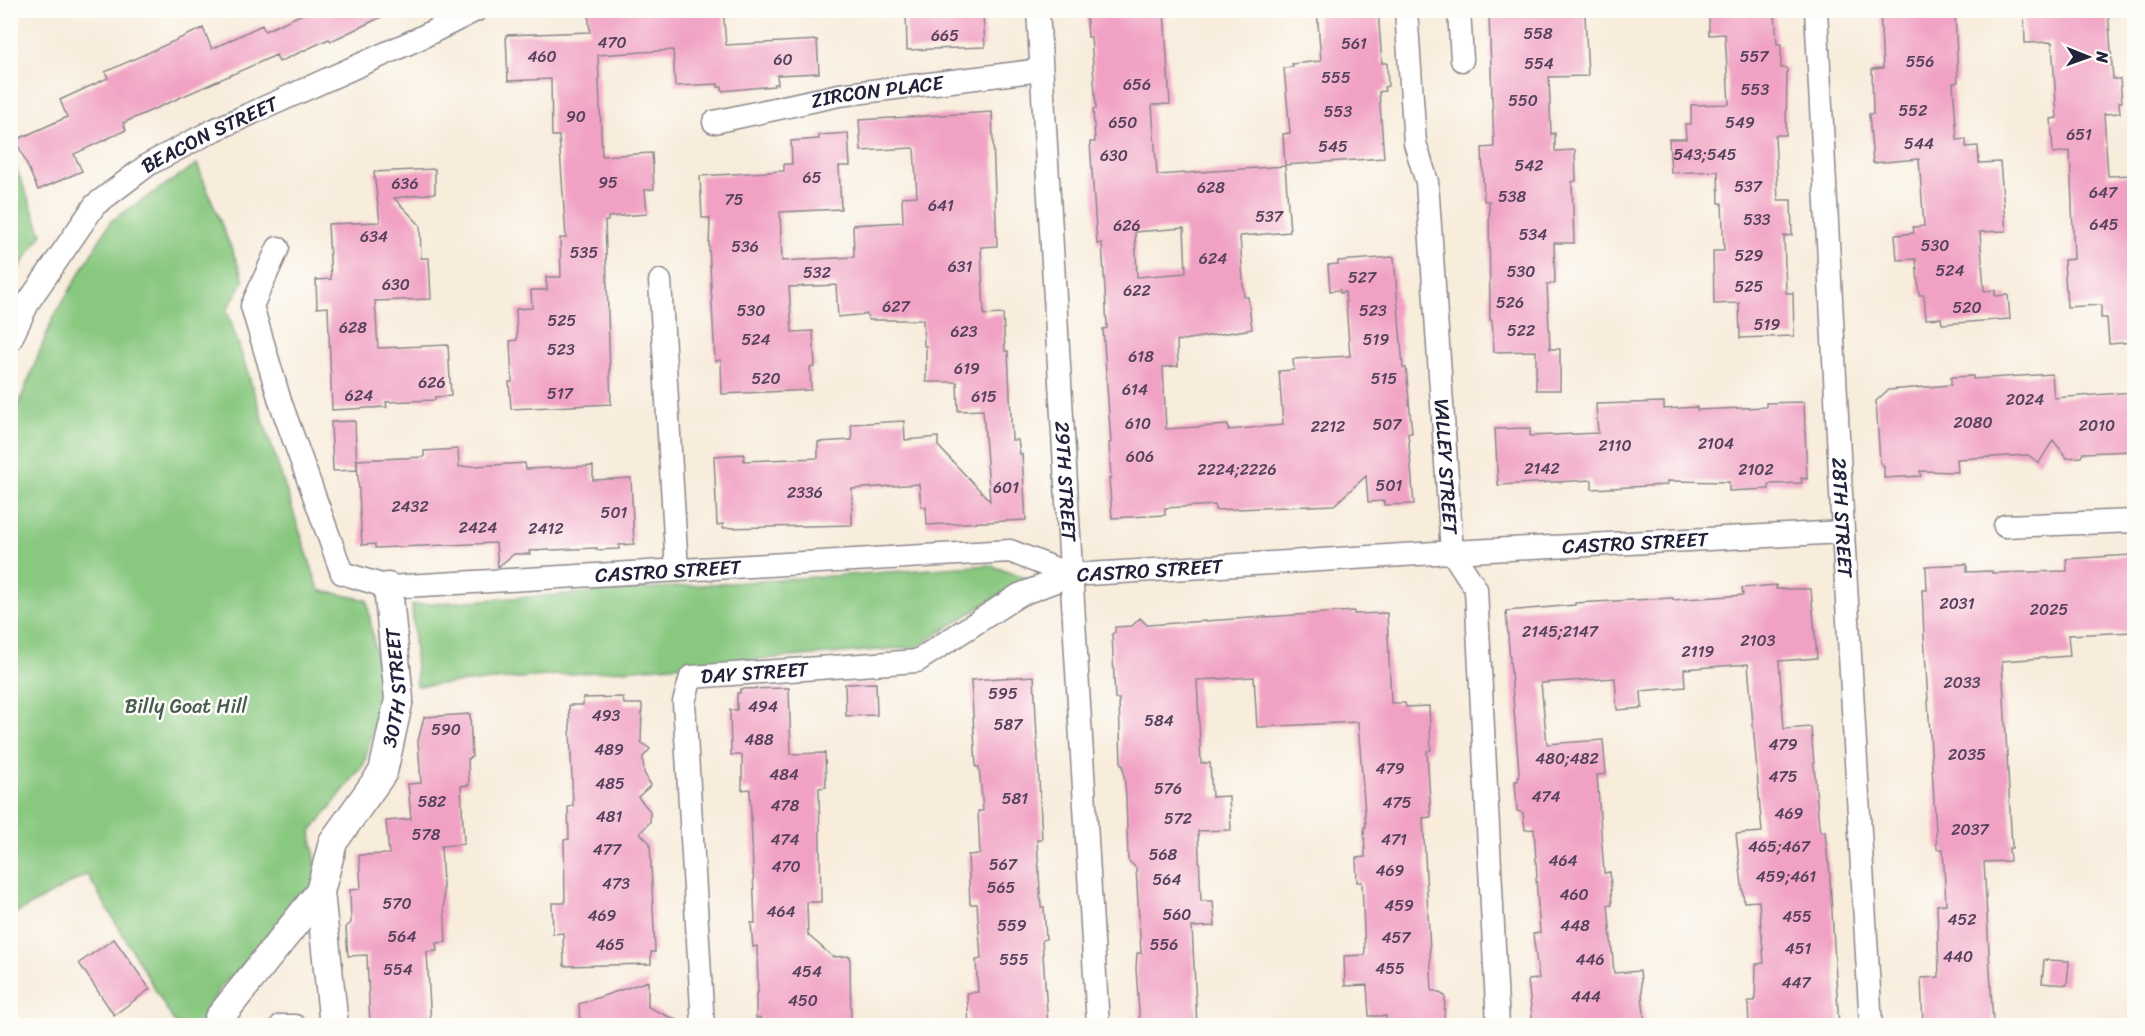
<svg xmlns="http://www.w3.org/2000/svg" width="2145" height="1036" viewBox="0 0 2145 1036" font-family="Sriracha,sans-serif">
<style>
.green{fill:#88c87f;stroke:#55755d;stroke-width:1.5}
.building{fill:#f1a2c4;fill-rule:evenodd}
.lines{fill:none;stroke-linecap:round;stroke-linejoin:round}
.minor-casing{stroke:#8d878b;stroke-width:25}
.tertiary-casing{stroke:#8d878b;stroke-width:31}
.minor{stroke:#fff;stroke-width:22}
.tertiary{stroke:#fff;stroke-width:28}
.labels{text-anchor:middle;stroke-width:5;stroke-linejoin:round;paint-order:stroke}
.number-label{font-size:16px;fill:#56425d}
.street-label{font-size:20px;fill:#22223b;stroke:#fdfcf7}
.park-label{font-size:20px;fill:#465c53;stroke:#fdfcf7}
</style>
<rect width="100%" height="100%" fill="#fdfcf7"/>
<filter id="ink" filterUnits="userSpaceOnUse"><feTurbulence type="fractalNoise" baseFrequency=".0167" numOctaves="2"/><feDisplacementMap in="SourceGraphic" scale="12" xChannelSelector="R" yChannelSelector="G"/><feConvolveMatrix kernelMatrix="1 2 1 2 8 2 1 2 1" color-interpolation-filters="sRGB"/></filter>
<filter id="wash" filterUnits="userSpaceOnUse"><feTurbulence type="fractalNoise" baseFrequency=".008" numOctaves="4" result="noise"/><feDisplacementMap in="SourceGraphic" scale="24" xChannelSelector="R" yChannelSelector="G"/><feGaussianBlur stdDeviation="1.35" result="paint"/><feColorMatrix in="noise" values="0 0 0 0 0 0 0 0 0 0 0 0 0 0 0 0 0 1.4 0 .05"/><feComposite in="paint" operator="in"/></filter>
<g filter="url(#wash)">
<rect width="100%" height="100%" fill="#f8ecdb"/>
<path class="green" d="M11,155L42,234L11,280H10Z
M197,164L244,280L227,310L319,590L367,600L382,694L364,764L311,832L320,892L219,988L203,1025H176L87,874L11,916L10,426L53,318L111,221Z
M989,565L1026,578L917,647L417,686L412,605Z"/>
<g id="blocks">
<path class="building" d="M311,10H396L331,41L329,39L279,62L276,55L123,123L126,130L74,154L82,171L38,190L16,140L67,117L60,100L108,78L105,72L203,28L212,49L262,25L265,31Z
M588,10H723L726,45L817,40L819,73L777,75L778,84H774V86L722,91V87H718V84L675,86L673,50L598,55L602,156L652,153L654,189L645,190L647,214L608,217V221H605L611,404L511,409L509,382H512L510,341L517,340L516,309L532,308L531,290H547L546,277H561L560,238H566L559,136H552L551,79L508,81L506,35L590,32Z
M906,10H929V16L983,14L985,47L907,50Z
M1086,10H1164L1170,104L1152,105L1157,175L1285,166L1290,232L1240,236L1244,297H1248L1252,329L1177,341L1178,366L1163,367L1166,429L1228,425V430L1283,425L1279,371L1294,370L1293,359L1350,356L1345,292L1340,293V290L1330,291L1328,265L1338,264V261L1394,257L1403,368H1406L1412,433H1408L1414,504L1384,505V501L1368,502L1366,476L1334,505L1215,510V505L1165,508V515L1112,518L1109,478H1111L1109,443H1111L1103,329L1107,328L1105,290L1102,243L1097,244L1090,142H1095L1093,109H1096L1091,37H1088ZM1184,228L1186,273L1137,277L1135,232Z
M1317,10H1378L1382,63H1387L1388,86L1384,87L1385,91L1379,92L1384,158L1285,165L1283,134L1290,133L1284,68L1293,67L1292,64L1321,61Z
M1709,10H1773V15H1775L1777,44H1781V68H1787L1786,135H1775L1778,200H1791L1792,235L1784,236L1786,293H1793L1794,336L1740,338L1739,303L1714,304L1713,251H1724L1722,203H1719L1718,171L1671,173L1669,139H1686L1685,124H1691V105L1729,104L1725,34L1709,35Z
M1880,10H1955L1958,82L1953,83L1957,140L1966,139V147L1978,146L1979,163L2000,162L2006,231L1980,232L1984,291L1995,290V296L2008,295L2010,319L1942,324L1941,318L1926,319L1924,295H1919L1916,259L1897,260L1895,235L1914,233L1913,227L1924,226L1919,159L1873,163L1869,114H1873L1872,69L1883,68Z
M2024,10H2108L2113,79H2120L2122,102H2119L2120,113L2104,114L2108,176L2134,175V342L2109,344L2107,318H2101V305L2067,307L2064,260L2074,259L2070,151L2053,153L2051,119L2057,118L2052,42L2025,43Z
M1572,13V14H1585L1588,76L1549,77L1551,134L1555,133V151L1575,150L1576,181L1572,182L1574,243H1554L1555,283L1547,284L1550,349H1560V390H1536V351L1494,352L1492,320H1490L1489,201H1484L1482,148L1494,147L1489,16Z
M992,112L997,246L981,247L984,315L1003,314L1005,351H1008L1012,440H1018L1020,454H1022L1026,520L927,525L926,507H921L919,484L852,489V525L723,528V524L717,525L714,456L744,454V461L818,458V442L852,440L851,424L904,421L905,440L938,437V446L990,501L983,410L958,411L957,382H926V346H924L923,320H868L867,314L838,317L836,285L789,287L792,332L813,331L815,367H810L811,390L722,394L721,360L715,361L709,247L710,218H702L700,176L784,171V164H792L791,141L819,139V135L848,133L850,166H839L841,209L780,212L782,261L854,257L853,225L903,222L902,197L917,196L914,148L861,151L859,120Z
M435,169V193L394,198L420,225L421,258H429L431,299L375,301L378,348L448,345L451,396L435,397V400L386,402L387,407L332,410L328,307L317,308L316,280L331,279L328,224L380,222L374,172Z
M2052,374L2054,398L2134,392V451L2083,453L2081,457L2067,458L2053,440L2039,463L2028,455L1957,459L1958,472L1920,471L1921,476L1884,478V466L1880,462L1876,401L1888,390L1951,385V377L1973,376V379Z
M1664,402V409L1697,407V410L1766,407V403L1804,402L1807,479L1801,478L1802,483L1769,484V489L1729,491V482L1667,481V485L1592,489V480L1498,485L1495,429L1530,428V436L1598,433L1596,404Z
M355,421L357,470L333,471L331,422Z
M458,449L459,467L525,463L526,469L593,466V480L631,478L634,544L619,545V549L597,550V548L529,551L530,554H514L498,567L496,543L375,548V544L362,545L357,460L424,457V451Z
M2131,555V558H2134V632L2068,635L2070,656L2002,661L2012,848H2009L2010,861L1984,862L1993,1024L1923,1026L1921,978L1939,977L1937,905L1946,904L1943,849H1937L1924,635L1922,590H1927L1926,566L1967,564V572L1992,571V573L2067,571L2066,559Z
M1776,585V589H1811L1817,658L1779,661L1784,729L1811,727L1819,827L1821,832L1825,831L1828,863H1829L1839,1026H1749L1748,1001H1755L1756,964L1764,963L1759,901L1744,902L1736,834L1762,832L1748,664L1684,669L1685,687L1641,691L1642,708L1617,710L1615,678L1541,683L1547,744L1603,740L1606,774L1597,775L1604,873L1610,872L1612,905H1608L1614,973L1640,971L1645,1026H1533L1528,980L1539,979L1533,934L1540,933L1536,878L1537,877L1534,829L1525,830L1523,813L1517,811L1515,781H1518L1519,772L1506,611L1575,605V603L1673,598V600L1743,595L1742,588Z
M1354,611V614L1387,613L1391,703H1405L1406,707L1429,706L1431,750L1427,751L1431,817L1423,818L1430,952L1432,991H1436L1445,996L1444,1026H1404V1021L1386,1022V1016H1369L1367,985L1345,986L1344,956L1365,955L1362,882H1357L1356,858L1365,857L1364,827H1366L1358,722L1257,727L1254,677L1197,680L1201,763H1210L1212,797L1229,796L1231,830L1198,831L1201,901H1213L1215,926L1192,927L1197,1025H1140L1136,969L1137,953H1141L1136,868L1128,860L1126,796L1123,765H1121L1119,699H1115L1112,634L1115,632V627L1132,626L1140,618L1147,625Z
M1034,676L1042,840H1037L1041,907H1044L1046,939L1042,940L1048,1026H969L967,993L978,992L976,960L981,959L977,904H970L968,855L980,854L978,811H983L979,767H976L971,680Z
M876,683L877,715L846,716L845,684Z
M789,688L791,754L825,753L826,787L819,788L821,902H807L808,935L833,957L850,956L851,1026H762L761,1018H756V993H758L757,946L753,947L751,923H755L750,789L742,790V755H731L730,710H737V693H740V689Z
M623,697L624,704H642L641,742L650,749L643,757L644,773L651,785L638,797L650,811V822L640,833L650,843L655,952H651V964L564,966L563,933L553,934L552,903H565L564,840L569,839L568,807L573,806L569,705H583V698Z
M470,714L472,757L468,758L469,785L461,786L464,844L441,846L446,942L436,943L437,951L427,952L431,1026H370L367,955L348,956L347,944L346,927L351,923L350,890L361,889L359,855L389,854L386,821L411,819L408,784L421,783L418,741L424,717Z
M114,939L150,989L114,1015L79,963Z
M2044,960L2069,961L2067,985L2042,983Z
M648,981V1007L689,1026H580L579,1004Z"/>
</g>
</g>
<g filter="url(#ink)">
<use href="#blocks" fill-opacity="0" stroke="#8d878b" stroke-width="1.5"/>
<g class="lines">
<g class="minor-casing">
<g id="minor">
<path id="s1" d="M1038,10L1098,1026"/>
<path id="s2" d="M1406,10L1415,143L1427,182L1452,552L1476,589L1498,1026"/>
<path d="M1459,10L1462,60"/>
<path id="s3" d="M1816,10L1843,532L1871,1026"/>
<path id="s4" d="M714,122L839,95L1041,70"/>
<path id="s5" d="M278,248L252,306L280,401L342,573L388,587L1010,551L1071,575L1452,552L1843,532"/>
<path d="M660,281L677,570"/>
<path id="s6" d="M10,341L29,301L95,205L149,164L212,131L420,38L476,10"/>
<path d="M2005,526L2134,521"/>
<path d="M281,1026H295"/>
<path id="s7" d="M703,1026L684,702L691,677L917,661L1019,595L1071,575"/>
</g>
</g>
<g class="tertiary-casing">
<g id="tertiary">
<path d="M216,1026L219,1018L320,892"/>
<path id="s8" d="M334,1026L320,892L333,842L383,772L399,699L388,587"/>
</g>
</g>
<use href="#minor" class="minor"/>
<use href="#tertiary" class="tertiary"/>
</g>
</g>
<g class="labels">
<g class="number-label">
<text x="1538" y="39">558</text>
<text x="945" y="41">665</text>
<text x="612" y="48">470</text>
<text x="1354" y="49">561</text>
<text x="542" y="62">460</text>
<text x="1754" y="62">557</text>
<text x="783" y="65">60</text>
<text x="1920" y="67">556</text>
<text x="1539" y="69">554</text>
<text x="1336" y="83">555</text>
<text x="1137" y="90">656</text>
<text x="1755" y="95">553</text>
<text x="1523" y="106">550</text>
<text x="1913" y="116">552</text>
<text x="1338" y="117">553</text>
<text x="576" y="122">90</text>
<text x="1123" y="128">650</text>
<text x="1740" y="128">549</text>
<text x="2079" y="140">651</text>
<text x="1919" y="149">544</text>
<text x="1333" y="152">545</text>
<text x="1705" y="160">543;545</text>
<text x="1114" y="161">630</text>
<text x="1529" y="171">542</text>
<text x="812" y="183">65</text>
<text x="608" y="188">95</text>
<text x="405" y="189">636</text>
<text x="1748" y="192">537</text>
<text x="1211" y="193">628</text>
<text x="2103" y="198">647</text>
<text x="1512" y="202">538</text>
<text x="734" y="205">75</text>
<text x="941" y="211">641</text>
<text x="1269" y="222">537</text>
<text x="1757" y="225">533</text>
<text x="2104" y="230">645</text>
<text x="1127" y="231">626</text>
<text x="1533" y="240">534</text>
<text x="374" y="242">634</text>
<text x="1935" y="251">530</text>
<text x="745" y="252">536</text>
<text x="584" y="258">535</text>
<text x="1749" y="261">529</text>
<text x="1213" y="264">624</text>
<text x="960" y="272">631</text>
<text x="1950" y="276">524</text>
<text x="1521" y="277">530</text>
<text x="817" y="278">532</text>
<text x="1362" y="283">527</text>
<text x="396" y="290">630</text>
<text x="1749" y="292">525</text>
<text x="1137" y="296">622</text>
<text x="1510" y="308">526</text>
<text x="896" y="312">627</text>
<text x="1967" y="313">520</text>
<text x="751" y="316">530</text>
<text x="1373" y="316">523</text>
<text x="562" y="326">525</text>
<text x="1767" y="330">519</text>
<text x="353" y="333">628</text>
<text x="1521" y="336">522</text>
<text x="964" y="337">623</text>
<text x="756" y="345">524</text>
<text x="1376" y="345">519</text>
<text x="561" y="355">523</text>
<text x="1141" y="362">618</text>
<text x="967" y="374">619</text>
<text x="766" y="384">520</text>
<text x="1384" y="384">515</text>
<text x="432" y="388">626</text>
<text x="1135" y="395">614</text>
<text x="560" y="399">517</text>
<text x="359" y="401">624</text>
<text x="984" y="402">615</text>
<text x="2025" y="405">2024</text>
<text x="1973" y="428">2080</text>
<text x="1138" y="429">610</text>
<text x="1387" y="430">507</text>
<text x="2097" y="431">2010</text>
<text x="1328" y="432">2212</text>
<text x="1716" y="449">2104</text>
<text x="1615" y="451">2110</text>
<text x="1140" y="462">606</text>
<text x="1542" y="474">2142</text>
<text x="1237" y="475">2224;2226</text>
<text x="1756" y="475">2102</text>
<text x="1389" y="491">501</text>
<text x="1006" y="493">601</text>
<text x="805" y="498">2336</text>
<text x="410" y="512">2432</text>
<text x="614" y="518">501</text>
<text x="478" y="533">2424</text>
<text x="546" y="534">2412</text>
<text x="1957" y="609">2031</text>
<text x="2049" y="615">2025</text>
<text x="1560" y="637">2145;2147</text>
<text x="1758" y="646">2103</text>
<text x="1698" y="657">2119</text>
<text x="1962" y="688">2033</text>
<text x="1003" y="699">595</text>
<text x="763" y="712">494</text>
<text x="606" y="721">493</text>
<text x="1159" y="726">584</text>
<text x="1008" y="730">587</text>
<text x="446" y="735">590</text>
<text x="759" y="745">488</text>
<text x="1783" y="750">479</text>
<text x="609" y="755">489</text>
<text x="1967" y="760">2035</text>
<text x="1567" y="764">480;482</text>
<text x="1390" y="774">479</text>
<text x="784" y="780">484</text>
<text x="1783" y="782">475</text>
<text x="610" y="789">485</text>
<text x="1168" y="794">576</text>
<text x="1546" y="802">474</text>
<text x="1015" y="804">581</text>
<text x="432" y="807">582</text>
<text x="1397" y="808">475</text>
<text x="785" y="811">478</text>
<text x="1789" y="819">469</text>
<text x="609" y="822">481</text>
<text x="1178" y="824">572</text>
<text x="1970" y="835">2037</text>
<text x="426" y="840">578</text>
<text x="785" y="845">474</text>
<text x="1394" y="845">471</text>
<text x="1779" y="852">465;467</text>
<text x="607" y="855">477</text>
<text x="1163" y="860">568</text>
<text x="1563" y="866">464</text>
<text x="1003" y="870">567</text>
<text x="786" y="872">470</text>
<text x="1390" y="876">469</text>
<text x="1786" y="882">459;461</text>
<text x="1167" y="885">564</text>
<text x="616" y="889">473</text>
<text x="1001" y="893">565</text>
<text x="1574" y="900">460</text>
<text x="397" y="909">570</text>
<text x="1399" y="911">459</text>
<text x="781" y="917">464</text>
<text x="1177" y="920">560</text>
<text x="602" y="921">469</text>
<text x="1797" y="922">455</text>
<text x="1962" y="925">452</text>
<text x="1012" y="931">559</text>
<text x="1575" y="931">448</text>
<text x="402" y="942">564</text>
<text x="1396" y="943">457</text>
<text x="610" y="950">465</text>
<text x="1164" y="950">556</text>
<text x="1798" y="954">451</text>
<text x="1958" y="962">440</text>
<text x="1014" y="965">555</text>
<text x="1590" y="965">446</text>
<text x="1390" y="974">455</text>
<text x="398" y="975">554</text>
<text x="807" y="977">454</text>
<text x="1796" y="988">447</text>
<text x="1586" y="1002">444</text>
<text x="803" y="1006">450</text>
</g>
<g class="street-label">
<text dy="7" stroke="none"><textPath href="#s4" startOffset="166">ZIRCON PLACE</textPath></text>
<text dy="7" stroke="none"><textPath href="#s6" startOffset="296">BEACON STREET</textPath></text>
<text dy="7" stroke="none"><textPath href="#s2" startOffset="459">VALLEY STREET</textPath></text>
<text dy="7" stroke="none"><textPath href="#s1" startOffset="472">29TH STREET</textPath></text>
<text dy="7" stroke="none"><textPath href="#s3" startOffset="508">28TH STREET</textPath></text>
<text dy="7" stroke="none"><textPath href="#s5" startOffset="1647">CASTRO STREET</textPath></text>
<text dy="7" stroke="none"><textPath href="#s5" startOffset="1161">CASTRO STREET</textPath></text>
<text dy="7" stroke="none"><textPath href="#s5" startOffset="674">CASTRO STREET</textPath></text>
<text dy="7" stroke="none"><textPath href="#s7" startOffset="414">DAY STREET</textPath></text>
<text dy="7" stroke="none"><textPath href="#s8" startOffset="358">30TH STREET</textPath></text>
</g>
<g class="park-label">
<text x="186" y="713">Billy Goat Hill</text>
</g>
</g>
<rect width="2145" height="1036" fill="none" stroke="#fdfcf7" stroke-width="36"/>
<g transform="translate(2088 57) rotate(91)" stroke="#fdfcf7" stroke-width="4.5" paint-order="stroke">
<path d="M0-4.5L10 22L0 15L-10 22Z" fill="#22223b"/>
<text y="-9" font-size="16" font-weight="bold" text-anchor="middle" fill="#22223b">N</text>
</g>
</svg>
